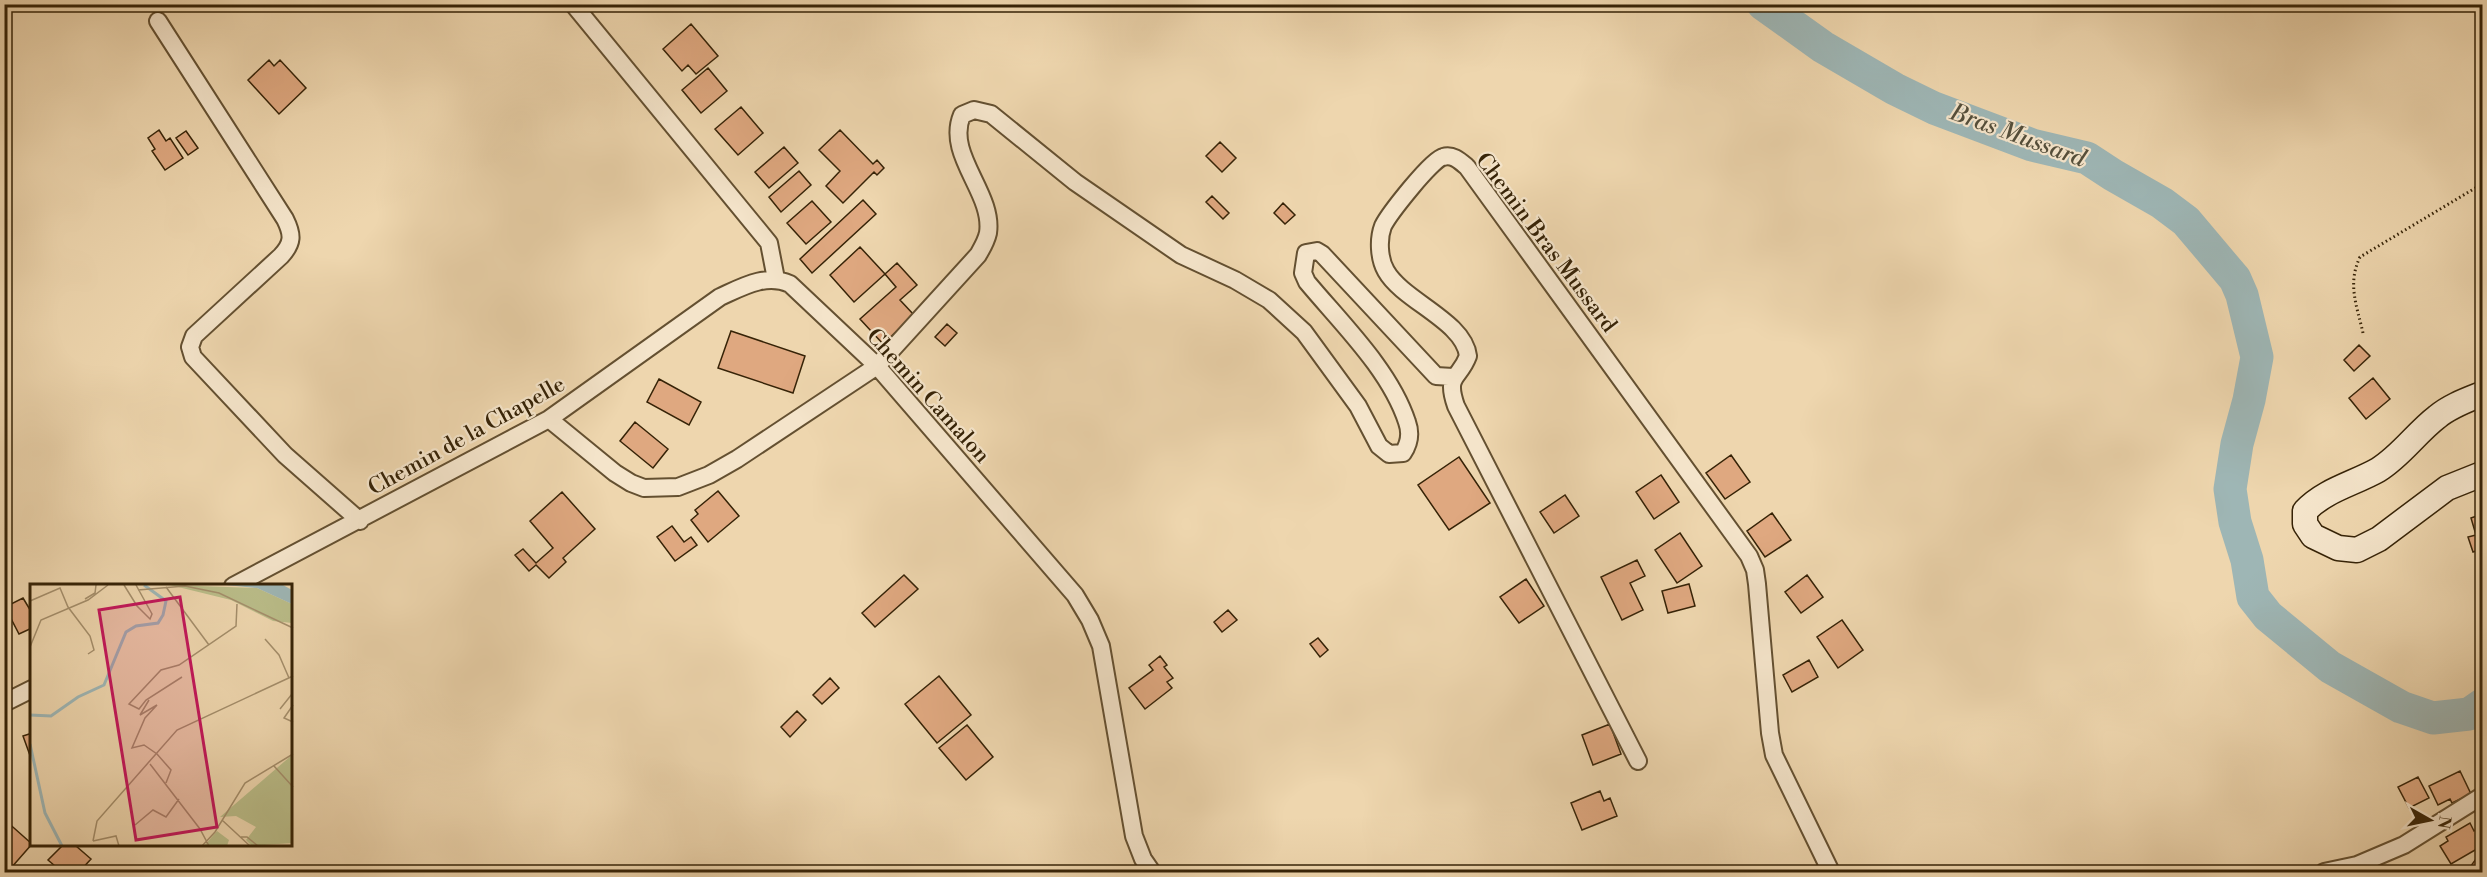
<svg xmlns="http://www.w3.org/2000/svg" width="2487" height="877" viewBox="0 0 2487 877" font-family="'Libre Bodoni',serif">
<style>
.lines{fill:none;stroke-linecap:round;stroke-linejoin:round}
.river{stroke:#9eb6b5;stroke-width:33}
.building{fill:#dfa880;stroke:#362307;stroke-width:1.5}
.street-casing{stroke:#645031;stroke-width:20}
.secondary-casing{stroke:#362307;stroke-width:27}
.path{stroke:#362307;stroke-width:3;stroke-dasharray:1.5 3;stroke-linecap:butt}
.street{stroke:#f4e4ca;stroke-width:16}
.secondary{stroke:#f4e4ca;stroke-width:24}
.labels{text-anchor:middle;stroke-width:4.5;stroke-linejoin:round;paint-order:stroke}
.street-label{font-size:22px;fill:#362307;stroke:#f4e4ca}
.water-label{font-size:24px;font-style:italic;fill:#554f3b;stroke:#f4e4ca}
.inset-river{fill:none;stroke:#9eb6b5;stroke-width:3}
.inset-road{fill:none;stroke:#a48e6b;stroke-width:1.5}
.view{fill:#c2185b;fill-opacity:0.15;stroke:#c2185b;stroke-width:3}
.inset-edge{fill:none;stroke:#362307;stroke-width:3}
</style>
<rect width="100%" height="100%" fill="#eed6ae"/>
<filter id="stains"><feTurbulence type="fractalNoise" baseFrequency=".00333" numOctaves="4"/><feColorMatrix values="0 0 0 0 .2 0 0 0 0 .09 0 0 0 0 .02 0 0 0 .5 -.17"/></filter>
<radialGradient id="worn" r=".72"><stop offset=".6" stop-color="#630" stop-opacity="0"/><stop offset="1" stop-color="#630" stop-opacity=".3"/></radialGradient>
<g class="lines">
<path class="river" d="M1763,4L1823,47L1895,89L1934,108L2032,145L2087,158L2113,175L2162,203L2186,221L2235,279L2242,295L2257,357L2249,400L2237,444L2230,489L2235,522L2247,560L2253,597L2268,616L2330,667L2401,707L2433,718L2469,714L2482,705"/>
</g>
<path class="building" d="M691,24L718,56L696,74L688,65L682,71L663,49Z
M269,60L274,66L280,60L306,88L279,114L248,80Z
M708,68L727,91L701,113L682,90Z
M741,107L763,133L738,155L715,129Z
M159,130L166,141L170,138L183,158L165,170L152,151L155,149L148,138Z
M840,130L873,164L877,160L884,168L877,175L874,172L843,203L826,186L840,171L819,150Z
M186,131L198,148L188,155L176,138Z
M1220,142L1236,158L1222,172L1206,156Z
M784,147L798,163L769,188L755,172Z
M799,171L811,185L781,212L769,197Z
M1212,196L1229,213L1223,219L1206,202Z
M863,200L876,214L812,273L800,259Z
M812,201L831,222L806,244L787,223Z
M1283,203L1295,215L1285,224L1274,213Z
M860,247L885,274L854,302L830,275Z
M897,263L917,285L900,300L914,315L883,344L860,319L896,287L885,274Z
M947,324L957,333L945,346L935,337Z
M731,331L805,356L793,393L718,368Z
M2359,345L2370,356L2354,371L2344,360Z
M2373,378L2390,399L2366,419L2349,398Z
M659,379L701,402L689,425L647,402Z
M635,422L668,449L653,468L620,441Z
M1731,455L1750,482L1725,499L1706,473Z
M1459,457L1490,503L1449,530L1418,485Z
M1661,475L1679,502L1654,519L1636,492Z
M718,491L739,516L708,542L691,520L698,514L695,510Z
M562,492L595,529L563,558L566,562L549,578L536,565L529,571L515,555L523,549L536,563L553,548L530,521Z
M1565,495L1579,516L1554,533L1540,512Z
M1772,513L1791,540L1765,557L1747,531Z
M2482,514V549L2473,552L2468,537L2476,535L2471,518Z
M672,526L684,542L691,537L697,545L675,561L657,537Z
M1680,533L1702,566L1677,583L1655,550Z
M1637,560L1645,576L1630,583L1643,610L1622,620L1601,577Z
M904,575L918,589L875,627L862,613Z
M1807,575L1823,597L1801,613L1785,592Z
M1526,579L1544,606L1519,623L1500,597Z
M1689,584L1695,606L1668,613L1662,591Z
M23,598L32,613V628L19,634L5,607Z
M1228,610L1237,620L1222,632L1214,622Z
M1842,620L1863,650L1838,668L1817,637Z
M1318,638L1328,650L1320,657L1310,644Z
M1160,656L1167,665L1164,667L1173,678L1167,682L1172,688L1145,709L1129,688L1153,670L1149,665Z
M1809,660L1818,677L1792,692L1783,675Z
M939,676L971,715L937,743L905,704Z
M830,678L839,688L822,704L813,695Z
M797,711L806,720L790,737L781,727Z
M1610,724L1621,754L1593,765L1582,735Z
M967,725L993,757L966,780L939,748Z
M32,733V761L23,736Z
M4,770L11,775L4,783Z
M2460,771L2471,794L2452,803L2450,799L2438,805L2429,786Z
M2418,777L2429,798L2409,808L2398,787Z
M1600,791L1604,801L1610,798L1617,816L1582,830L1571,803Z
M5,820L32,844L11,868L4,862Z
M2470,823L2474,831L2482,826V846L2451,864L2440,846L2448,841L2446,837Z
M62,846H76L91,859L79,872H62L48,860Z
M2482,851V872H2472L2470,867Z"/>
<g class="lines">
<g class="street-casing">
<path id="street" d="M573,4L769,243L776,279
M158,21L285,219C293,235 293,243 281,256L194,336L190,347L193,357L285,455L360,521
M549,419L615,473L631,483L644,488L678,487L709,475L737,459L877,366L978,255C982,248 986,242 988,233C994,193 945,155 962,115L974,110L991,114L1075,182L1181,255L1235,280L1269,300L1304,332L1358,406L1379,446L1389,454L1403,453C1409,444 1411,433 1407,422C1390,370 1342,324 1307,282L1303,273L1306,253L1317,251L1322,254L1436,376L1453,377
M233,586L549,419L720,297C742,287 766,273 790,284L877,366L1075,595L1090,620L1101,646L1134,836L1143,859L1152,872
M4,703L32,689
M1638,761L1456,406C1445,374 1459,380 1468,356C1464,321 1403,301 1386,271C1379,259 1378,239 1383,226C1389,214 1432,159 1443,157C1453,154 1460,161 1467,167L1749,556L1755,570L1757,584L1770,733L1774,755L1831,872
M2324,872L2357,865L2404,845L2482,796"/>
</g>
<g class="secondary-casing">
<path id="secondary" d="M2482,394C2467,400 2450,406 2437,417C2416,433 2401,456 2378,470C2353,484 2325,490 2305,511V524L2313,536L2338,548L2357,550L2379,539L2447,488L2482,474"/>
</g>
<path class="path" d="M2363,333C2357,306 2347,284 2360,257L2482,184"/>
<use href="#street" class="street"/>
<use href="#secondary" class="secondary"/>
</g>
<g class="labels">
<g class="street-label">
<text transform="translate(1547 242) rotate(53)" y="8">Chemin Bras Mussard</text>
<text transform="translate(929 395) rotate(48)" y="8">Chemin Camalon</text>
<text transform="translate(466 435) rotate(-29)" y="8">Chemin de la Chapelle</text>
</g>
<g class="water-label">
<text transform="translate(2018 135) rotate(20)" y="8">Bras Mussard</text>
</g>
</g>
<g transform="translate(30 584)">
<rect width="262" height="262" fill="#eed6ae"/>
<path d="M140,1L227,4L262,20V39L243,37L201,16ZM262,171V259L222,262L216,256L226,243L206,232L190,233ZM187,247L199,256L197,262H174Z" fill="#babd89"/>
<path d="M196,1H253L262,6V20L227,4Z" fill="#9eb6b5"/>
<path class="inset-river" d="M0,131L21,132L48,113L74,101L96,48L106,42L128,39L133,31L136,17L114,1M0,160L15,229L32,262"/>
<path class="inset-road" d="M94,1L107,22L120,35L122,30L106,1M136,3L179,61M108,6L155,2L189,9L263,44M55,15L65,9L66,1M0,17L30,4L38,23L60,52L64,66L58,70M235,55L249,71L259,94M0,63L11,36L58,16L78,1M152,93L116,116L109,125L99,120L131,86L149,81L206,42L207,20M119,116L110,131L127,121L115,134L102,164L114,161L127,170L141,186L136,199M263,121L254,134L263,138M250,125L262,110M120,180L170,245L179,262M244,182L263,203M192,236L220,262M105,241L123,226L136,233L149,215M211,253H217L228,262M63,257L67,237L147,146L263,92M63,257L86,252L89,262M172,262L185,248L215,199L263,170"/>
<path class="view" d="M150,13L187,243L106,256L69,26Z"/>
<rect width="262" height="262" class="inset-edge"/>
</g>
<rect width="2487" height="877" fill="none" stroke="#eed6ae" stroke-width="24"/>
<rect x="6" y="6" width="2475" height="865" fill="none" stroke="#362307" stroke-width="3"/>
<rect x="12" y="12" width="2463" height="853" fill="none" stroke="#362307" stroke-width="1.5"/>
<g transform="translate(2430 820) rotate(99)" stroke="#f4e4ca" stroke-width="4.5" paint-order="stroke">
<path d="M0-4.5L10 22L0 15L-10 22Z" fill="#362307"/>
<text y="-9" font-size="16" font-weight="bold" text-anchor="middle" fill="#362307">N</text>
</g>
<rect width="100%" height="100%" filter="url(#stains)"/>
<rect width="100%" height="100%" fill="url(#worn)"/>
</svg>
